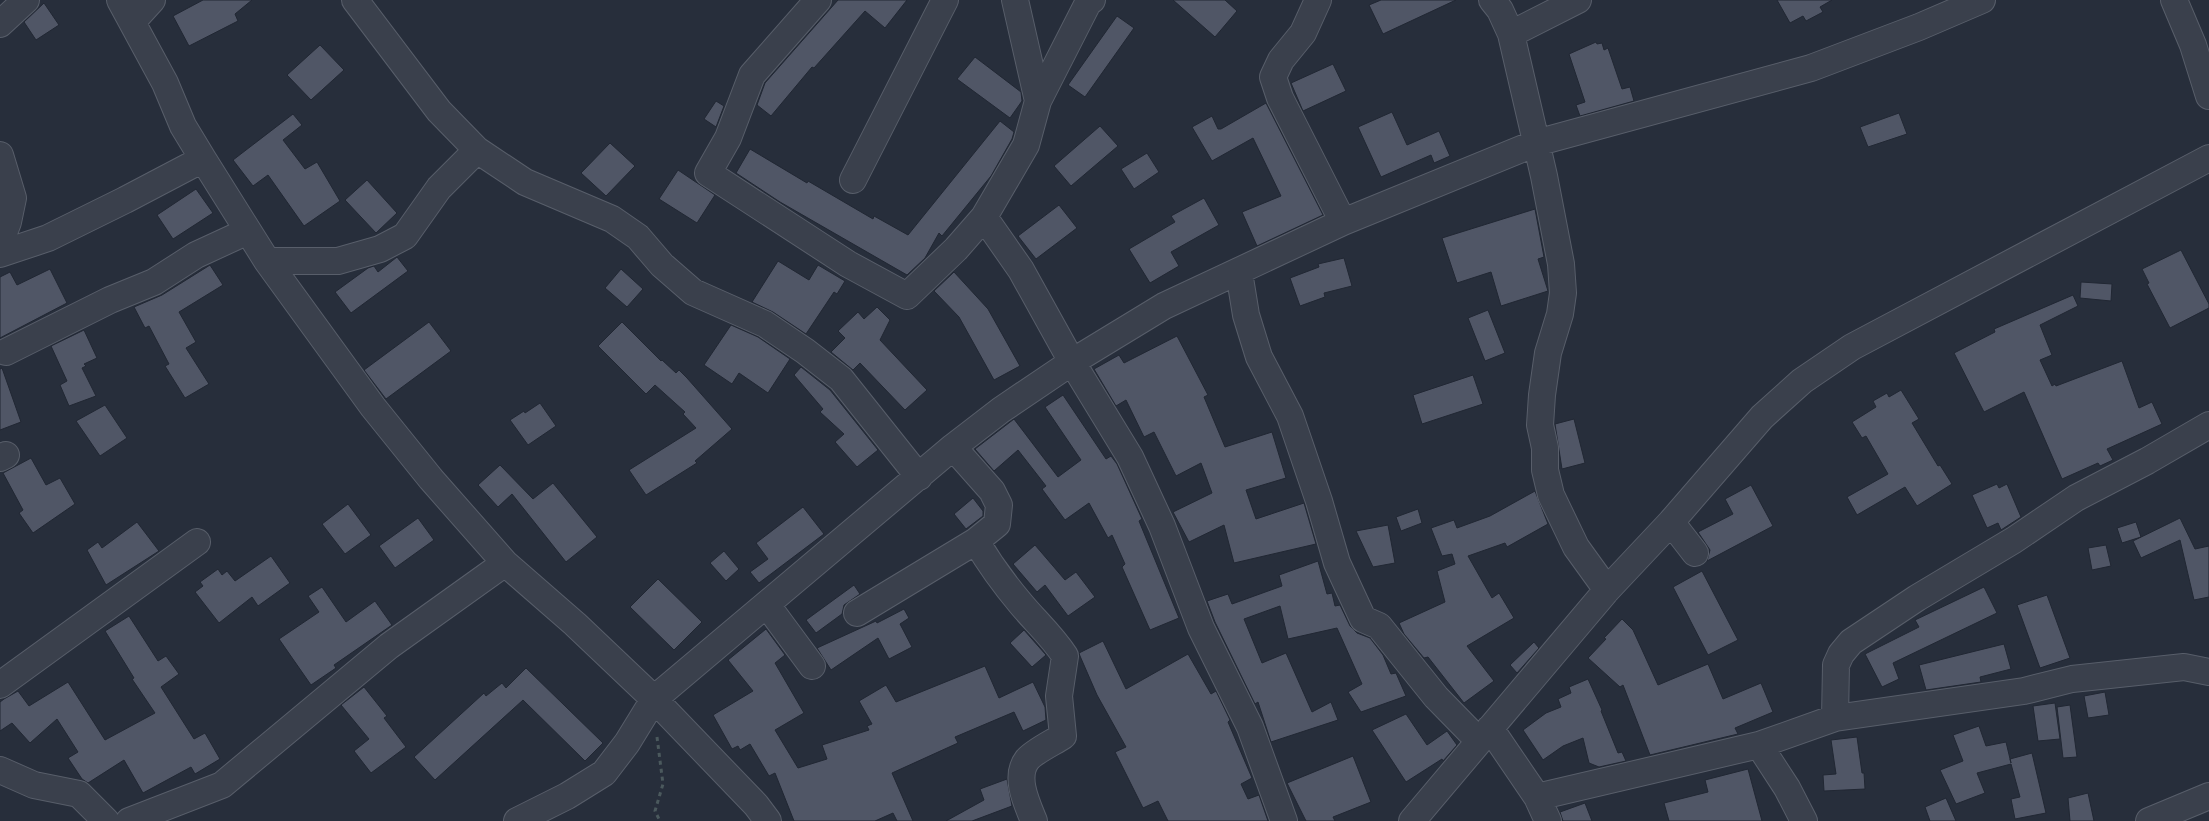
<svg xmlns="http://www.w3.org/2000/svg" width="2209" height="821" viewBox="0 0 2209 821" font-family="Jost,sans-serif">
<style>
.building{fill:#505666;stroke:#212733}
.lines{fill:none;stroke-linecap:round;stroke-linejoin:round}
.minor-casing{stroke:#585e6a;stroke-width:28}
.path{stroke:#4b595d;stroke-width:3;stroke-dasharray:4 4;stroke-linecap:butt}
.minor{stroke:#3a404c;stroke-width:26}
</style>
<rect width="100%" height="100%" fill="#272e3b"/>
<path class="building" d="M203,0H252L235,14L238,21L189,46L173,16Z
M838,0H907L885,28L865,11L814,68L812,67L771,116L757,105L765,83Z
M1173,0H1225L1237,11L1215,37Z
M1381,0H1456L1383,34L1369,5Z
M1777,0H1832L1820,7L1823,12L1806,21L1803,16L1790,23Z
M44,3L59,25L36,40L24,22Z
M1117,16L1134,28L1085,97L1068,85Z
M1596,42L1597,44L1602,43L1604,50L1608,48L1622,89L1630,87L1634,101L1580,116L1576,105L1585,102L1569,54Z
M320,45L344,70L311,100L287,75Z
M975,57L1021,92L1022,101L1010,118L957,79Z
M1333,64L1346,91L1303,111L1291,83Z
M716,101L724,106L716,127L704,119Z
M1266,103L1323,215L1257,246L1242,212L1281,196L1253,138L1212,161L1192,127L1212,116L1218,129H1221Z
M1392,112L1407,145L1439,131L1450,156L1434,163L1431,155L1381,177L1358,127Z
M1899,113L1907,134L1868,147L1860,127Z
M293,114L302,125L283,140L305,169L317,162L340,201L304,226L268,175L253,186L233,160Z
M1000,121L1014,132L1012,139L991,176L942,236L939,233L925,258L907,275L780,202L736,173L750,149L807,183L808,181L873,219L874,216L908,235Z
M1100,126L1118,146L1071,186L1054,166Z
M610,143L635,166L606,196L581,173Z
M1147,153L1159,172L1134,189L1121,169Z
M678,170L715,195L697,223L659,199Z
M367,180L397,213L376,233L345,200Z
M196,189L213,213L173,239L157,215Z
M1204,198L1219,225L1171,252L1179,266L1150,283L1129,249L1175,222L1171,216Z
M1059,205L1077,228L1036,259L1018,236Z
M1535,209L1544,257L1538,259L1548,291L1501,306L1491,272L1457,283L1442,238Z
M2181,250L2209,304V308L2170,328L2147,284L2149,283L2142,269Z
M397,257L408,271L351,313L335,292L368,268L374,266L378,272Z
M1344,258L1352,286L1324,293L1325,297L1300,306L1290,278L1319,267L1318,264Z
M778,261L809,280L818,265L845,281L837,294L834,292L806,334L773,312L752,302Z
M210,265L223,285L179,312L196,342L186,348L209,384L185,398L165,366L169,364L149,326L145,328L134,307L162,295Z
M50,269L67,303L0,338V277L10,272L17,285Z
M621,269L643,289L627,307L605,288Z
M954,272L988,309L1020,366L994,380L959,317L934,291Z
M2081,282L2112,284L2111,301L2080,298Z
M2073,295L2078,306L2040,325L2052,355L2040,360L2052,386L2055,384L2056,386L2122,361L2139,408L2152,402L2162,424L2107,449L2113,460L2100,466L2098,463L2062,479L2024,392L1984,412L1954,353L1995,332L1994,329Z
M877,307L890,320L880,340L927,390L905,410L860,363L853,370L831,352L845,338L838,331L858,312L864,319Z
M1488,310L1505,353L1485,361L1468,318Z
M429,322L451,351L386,399L364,370Z
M622,322L661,361L662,360L676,373L679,370L687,378L732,429L695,461L697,463L646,495L629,470L696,428L683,414L685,412L655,385L646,394L598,346Z
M731,325L758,337L790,359L768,393L739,373L732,384L704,365Z
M84,330L97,358L84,364L86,366L82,368L96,396L69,406L60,385L67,381L51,346Z
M1177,336L1208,395L1204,397L1225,447L1272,432L1286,478L1246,490L1256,519L1304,503L1316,544L1234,563L1224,525L1189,542L1173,512L1212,493L1201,463L1176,476L1154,432L1144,437L1126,400L1116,406L1094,369L1119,355L1124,363Z
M801,367L830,390L878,450L857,467L835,442L844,434L820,412L823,409L794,375Z
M2,368L21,422L0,430V369Z
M1473,375L1483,404L1422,424L1413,395Z
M1901,390L1919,419L1912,423L1938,466L1940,465L1952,484L1917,506L1905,487L1857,515L1847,497L1888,474L1866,436L1862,438L1852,422L1876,407L1873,401L1887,393L1889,397Z
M1063,395L1106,459L1111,456L1117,464L1142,519L1139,521L1179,618L1150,630L1122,567L1125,564L1112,535L1108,538L1089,503L1065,520L1042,489L1046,486L1018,450L994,471L975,449L1014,419L1058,477L1081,460L1045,407Z
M540,403L556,426L528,445L510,420L524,411L525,413Z
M105,405L127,438L100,456L76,421Z
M1574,419L1585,463L1562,469L1555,424Z
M31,458L46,485L60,478L75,504L33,533L19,513L23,510L3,473Z
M500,465L533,499L553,483L597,537L566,562L512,494L498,507L478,485Z
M1997,484L1999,488L2007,484L2021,517L2001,530L1998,523L1987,528L1972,495Z
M1751,485L1773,526L1707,561L1710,550L1698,532L1733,514L1725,499Z
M1535,491L1548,524L1507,547L1505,543L1468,556L1492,598L1499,593L1514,618L1467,646L1494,681L1464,703L1428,657L1424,658L1404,634L1399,623L1445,602L1437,571L1455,564L1452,554L1442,556L1431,528L1454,520L1457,528L1490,516Z
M973,498L983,511V516L966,529L954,514Z
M348,504L371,535L345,554L322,524Z
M803,507L824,534L759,583L750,572L768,559L756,543Z
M1418,509L1422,523L1401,531L1396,517Z
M418,518L434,540L395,568L379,546Z
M2180,518L2195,549L2209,546V597L2194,600L2180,540L2141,558L2133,541Z
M137,522L159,551L106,585L87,550L98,542L102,548Z
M2136,522L2141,537L2122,543L2117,528Z
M1388,525L1395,563L1373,567L1356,531Z
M1035,545L1065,580L1076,572L1095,597L1068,616L1045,585L1037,592L1013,564Z
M2106,545L2111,566L2092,570L2088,548Z
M724,551L739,569L726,581L710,563Z
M271,556L290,583L258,606L252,597L219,623L195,592L203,586L200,582L218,569L222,575L227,571L235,581Z
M1318,561L1327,594L1332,593L1335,606L1340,605L1350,626L1357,633L1370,638L1383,655L1391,674L1396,673L1406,696L1361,712L1348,692L1362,684L1337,628L1288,639L1280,606L1244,619L1262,663L1286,653L1312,712L1331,702L1338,720L1271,742L1258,702L1255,704L1215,622L1207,601L1228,594L1232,604L1282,586L1279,575Z
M1702,571L1738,640L1708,655L1673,587Z
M658,579L702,622L674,650L630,607Z
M854,585L860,594L844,605L842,614L816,633L806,620Z
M322,587L346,622L375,601L392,625L334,665L336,668L311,685L279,639L319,612L308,596Z
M1984,587L1997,613L1893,663L1899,679L1882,687L1865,654L1919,627L1915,620Z
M2047,595L2070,658L2040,668L2017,605Z
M904,609L909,618L900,624L912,647L889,659L878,638L831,670L817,648L876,621L877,623Z
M129,616L158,661L166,656L179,674L161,687L194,739L205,733L220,759L195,774L191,767L143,793L124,760L88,783L82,779L68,758L78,752L57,719L30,743L12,723L0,731V702L4,699L18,691L29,706L68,682L105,740L155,713L132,679L134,678L105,631Z
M1622,619L1633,630L1658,685L1708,664L1723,699L1761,683L1773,712L1735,728L1738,734L1650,755L1623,685L1620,687L1588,658L1606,639L1604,638Z
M766,629L785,655L775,663L804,713L775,730L798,768L827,759L822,745L869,730L867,726L872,724L859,701L886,685L896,702L985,666L999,698L1033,682L1045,707L1046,720L1023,731L1014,712L955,737L958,743L892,773L913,821H897L893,813L875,821H794L775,773L769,776L750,744L740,750L738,746L732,749L713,715L753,691L728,660Z
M1024,630L1046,655L1032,667L1010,643Z
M1103,641L1126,689L1188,654L1211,694L1216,691L1230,720L1228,722L1252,778L1241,784L1248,799L1259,795L1268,821H1168L1158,801L1143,808L1115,752L1126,747L1097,695L1080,656L1079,653Z
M1534,642L1539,648L1517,673L1510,665Z
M2004,644L2011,669L1980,677L1981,682L1926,690L1919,665Z
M526,668L603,743L585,761L523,700L435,780L414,757L484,693L486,696L502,683L506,688Z
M1588,679L1602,710L1601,711L1618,753L1622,752L1626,761L1599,767L1589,763L1583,738L1563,746L1543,760L1523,730L1546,713L1561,707L1558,699L1571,693L1569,687Z
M364,687L387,716L384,718L406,747L371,773L354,751L369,739L341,705Z
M2105,692L2109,715L2088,718L2084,696Z
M2055,703L2060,739L2038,741L2033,706Z
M2070,705L2077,757L2063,758L2057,707Z
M1406,714L1427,745L1447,731L1457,745L1443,761L1442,759L1406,782L1372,730Z
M1979,726L1986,746L2006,742L2011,763L2010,759L2032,753L2046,813L2015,819L2011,799L2020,797L2011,764L1977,773L1985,793L1956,804L1940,770L1963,761L1953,735Z
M1857,737L1862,773H1864L1865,789L1824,791L1823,775L1836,774L1831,740Z
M1353,756L1371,802L1333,817L1335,821H1306L1287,783Z
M1748,769L1762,821H1669L1664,803L1708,792L1705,780Z
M1007,779L1012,806L972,821H946L984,800L980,789Z
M2088,793L2094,821H2070L2068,798Z
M1946,798L1956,821H1930L1925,807Z
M1585,803L1592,821H1563L1560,812Z"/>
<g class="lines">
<g class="minor-casing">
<path id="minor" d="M120,0L165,83L183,126L203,159L267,261L373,407L431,479L505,563L575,624L654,699L756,805L768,821
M355,0L439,111L477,150L525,182L612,219L638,237L662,265L693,292L765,324L805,351L841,379L919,477
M818,0L752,75L728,138L708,173L848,264L907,296L956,249L984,217L1026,145L1038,101L1015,0
M1318,0L1303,33L1281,60L1273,77L1280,98L1343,222
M1492,0L1500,10L1511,34
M1578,0L1511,34L1544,176L1561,264L1563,293L1560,314L1548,353L1542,395L1540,425L1545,448V470L1551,495L1576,547L1607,590
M2174,0L2193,45L2209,96
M132,22L152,0
M0,24L26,0
M1038,101L1089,1L1092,0
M0,155L13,198L8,222L0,243
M853,180L945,0
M984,217L1021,270L1072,362L1130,457L1162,526L1201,628L1250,727L1284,821
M0,254L48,238L125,200L203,159
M267,261H338L380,249L405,236L439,188L477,150
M1239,272L1246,315L1259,357L1290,416L1319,501L1337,563L1363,619L1379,626L1436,697L1479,741
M6,352L110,300L154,282L196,255L248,231
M0,458L6,455
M1671,522L1695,553
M976,541C989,563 1004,584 1021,604C1036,622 1052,636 1065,656L1059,696L1063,736C1054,742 1033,752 1027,760C1014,777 1027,804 1034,821
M767,605L812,666
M857,613L976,541L997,524L999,505L992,491L953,447
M0,685L197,542
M1835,718L1836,665L1841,654L1851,642L1917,598L2014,540L2076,498L2147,461L2209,425
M1490,728L1537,797L1548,821
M1759,745L1787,788L1804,821
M0,770L34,785L79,794L106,821
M1537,797L1759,745L1835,718L2024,691L2072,679L2184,667L2209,672
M129,821L222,785L389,646L505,563
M517,821L567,796L604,773L627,743L654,699L953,447L1001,410L1072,362L1164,306L1343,222L1536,143L1811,68L1919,27L1982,0
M1412,821L1607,590L1671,522L1762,417L1802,381L1852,347L2209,158
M2149,821L2209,796"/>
</g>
<path class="path" d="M657,737L663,784L655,811L660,821"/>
<use href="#minor" class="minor"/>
</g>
</svg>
